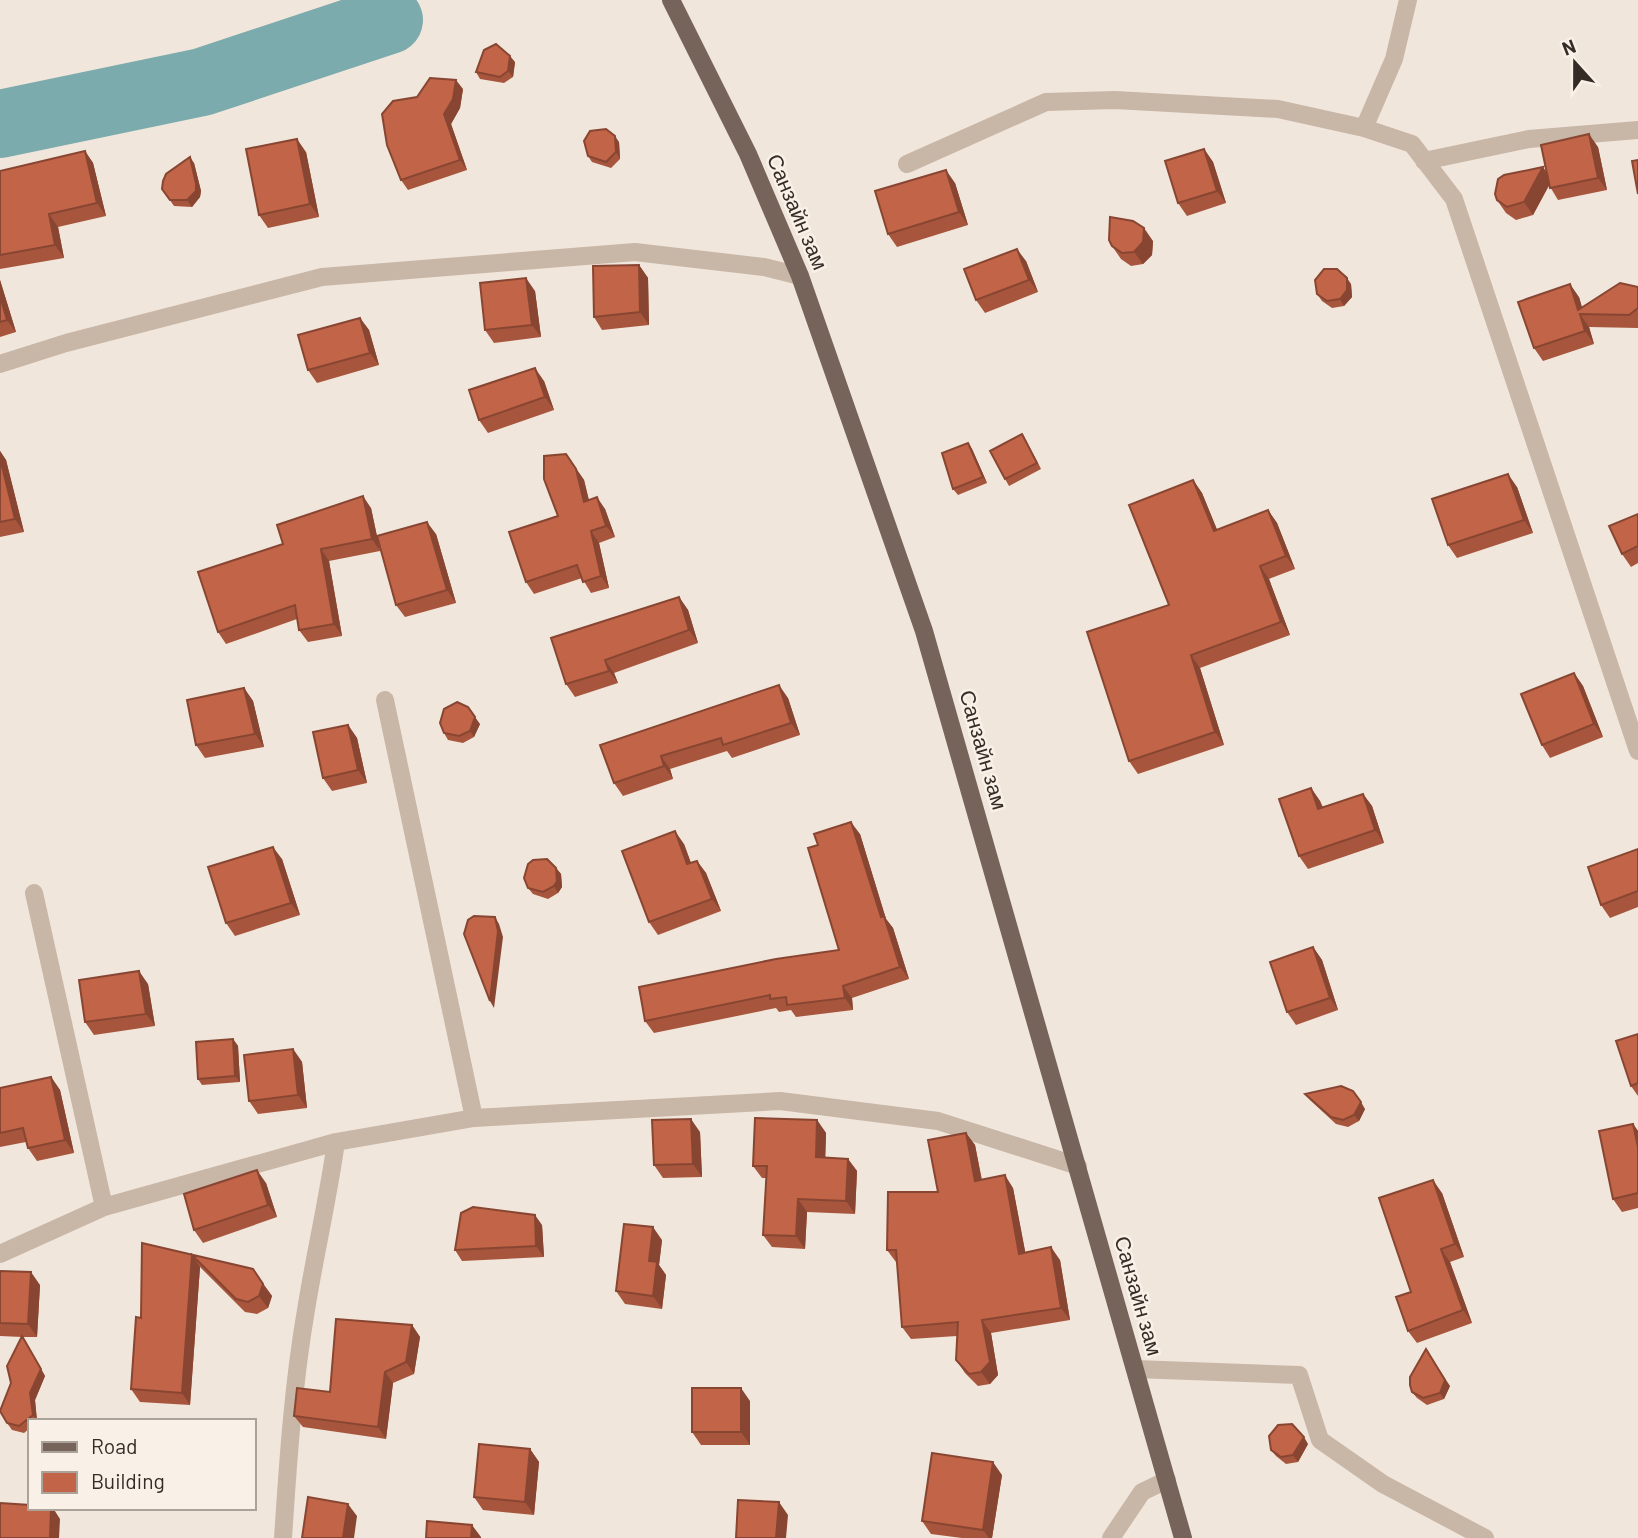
<svg xmlns="http://www.w3.org/2000/svg" width="1638" height="1538" viewBox="0 0 1638 1538" font-family="Barlow,sans-serif">
<style>
.lines{fill:none;stroke-linecap:round;stroke-linejoin:round}
.river{stroke:#7babad;stroke-width:68}
.minor{stroke:#c8b6a7;stroke-width:18}
.major{stroke:#766359;stroke-width:18}
.wall{fill:#a7563d}
.shaded-wall{fill:#884632}
.building{fill:#c26447;stroke:#884632;stroke-width:2}
.labels{text-anchor:middle;stroke-width:5;stroke-linejoin:round;paint-order:stroke}
.street-label{font-size:21px;fill:#352c27;stroke:#f9f0e7}
</style>
<rect width="100%" height="100%" fill="#f1e6db"/>
<g class="lines">
<path class="river" d="M0,124L202,82L389,20"/>
<path class="minor" d="M1364,128L1394,59L1408,0
M1424,161L1529,139L1638,130
M907,164L1046,102L1115,100L1278,109L1364,128L1412,144L1454,199L1638,751
M0,364L66,343L322,277L635,252L764,267L800,276
M385,700L474,1118
M34,893L104,1207
M0,1254L104,1207L336,1142L474,1118L780,1101L938,1121L1078,1166
M1135,1369L1299,1375L1320,1440L1383,1484L1485,1538
M283,1538C288,1462 293,1385 306,1310C315,1254 328,1199 336,1142
M1111,1538L1142,1492L1167,1480"/>
<path class="major" d="M671,0L748,154L800,276L924,631L1183,1538"/>
</g>
<path class="wall" d="M515,62L513,77L504,83L480,79L476,72Z
M463,89L460,108L451,124L467,170L408,190L401,180Z
M619,142L620,159L611,168L592,162L588,156Z
M1598,147L1607,190L1558,200L1549,185L1533,215L1516,220L1506,213L1497,200L1546,172Z
M1204,149L1213,162L1226,203L1187,216L1178,203Z
M85,151L93,163L106,216L58,227L64,258L0,269V171Z
M306,152L319,217L268,228L259,215Z
M194,163L201,191L200,197L192,207L174,206L162,189Z
M955,183L968,225L897,247L888,234Z
M1153,241L1152,255L1143,264L1131,266L1121,259L1112,246Z
M1026,261L1038,292L985,313L976,300Z
M639,265L648,278L649,325L602,330L594,317Z
M0,280L16,332L0,337Z
M1351,284L1352,297L1344,306L1332,308L1322,301L1317,294Z
M1638,287V328L1589,327L1594,344L1543,361L1534,348L1579,297L1582,308Z
M535,291L541,337L494,343L485,330Z
M360,318L369,330L379,365L317,383L308,370Z
M544,381L554,410L488,433L479,420Z
M1026,441L1041,469L1009,486L1005,479Z
M968,443L972,449L987,483L958,495L953,489Z
M0,451L6,460L24,532L0,537Z
M566,454L584,480L589,500L605,509L615,537L599,543L609,588L591,593L582,578L534,594L526,582L558,516Z
M1193,480L1202,493L1217,530L1268,510L1277,523L1295,569L1269,579L1290,635L1200,668L1224,745L1138,774L1129,761L1169,605Z
M1517,487L1533,533L1457,558L1448,545Z
M371,508L377,536L436,534L456,603L405,617L396,605L378,541L380,551L329,561L342,636L308,642L299,630L297,619L226,644L218,632L283,544Z
M1638,514V563L1631,567L1622,554Z
M679,597L688,610L698,643L614,673L618,683L575,697L566,684Z
M1574,673L1583,686L1603,737L1550,758L1542,745Z
M244,688L253,701L264,747L205,758L196,745Z
M788,698L800,735L732,758L727,751L670,769L673,779L623,796L614,783L600,745Z
M480,724L474,737L463,743L448,740L444,733Z
M348,725L357,738L367,783L332,791L323,778Z
M1311,788L1320,801L1323,807L1363,794L1372,806L1384,843L1308,869L1299,856Z
M860,834L886,919L893,928L909,979L852,998L853,1010L796,1017L791,1010L779,1012L776,1008L654,1033L645,1021L839,950Z
M684,844L691,863L697,861L706,873L721,911L658,935L649,922Z
M1638,849V907L1610,918L1601,905Z
M282,859L300,915L235,936L226,923Z
M556,868L561,874L562,887L558,893L548,899L533,894L528,888Z
M1313,947L1322,960L1338,1010L1296,1025L1287,1012Z
M148,984L155,1026L94,1035L85,1022Z
M1638,1034V1096L1631,1086Z
M233,1039L238,1046L240,1082L202,1085L198,1079Z
M293,1049L302,1062L307,1108L258,1114L249,1101Z
M51,1077L60,1090L74,1153L37,1161L28,1148L26,1142L0,1147V1088Z
M1305,1094L1365,1109L1359,1121L1348,1127L1336,1124L1310,1100Z
M817,1120L826,1133L825,1158L848,1159L857,1171L855,1214L807,1212L805,1249L772,1247L763,1235L766,1178H762L753,1166Z
M1633,1124L1638,1131V1208L1622,1212L1613,1199Z
M700,1132L702,1177L663,1178L654,1165Z
M966,1133L975,1145L982,1180L1013,1188L1025,1252L1060,1260L1070,1320L991,1333L998,1375L990,1384L978,1386L965,1373L956,1360L957,1336L911,1339L902,1327L897,1262H896L887,1250L938,1192Z
M266,1183L277,1217L203,1243L194,1230Z
M1442,1193L1464,1257L1450,1262L1472,1323L1417,1343L1408,1331L1411,1292Z
M542,1225L544,1257L462,1261L455,1250Z
M662,1240L659,1265L666,1275L662,1309L625,1304L616,1291Z
M142,1243L253,1269L272,1296L268,1308L257,1314L245,1312L200,1267L190,1405L140,1402L131,1389L141,1318Z
M0,1271L40,1285L37,1337H23L45,1376L35,1400L37,1421H30V1428L24,1433L12,1430L7,1423L11,1383L22,1337L0,1336Z
M412,1325L420,1337L414,1374L393,1383L386,1439L303,1427L294,1416L330,1392Z
M1450,1386L1444,1399L1427,1405L1417,1398L1412,1392Z
M750,1401V1445H701L692,1432Z
M1308,1444L1298,1462L1286,1464L1276,1456L1271,1450Z
M530,1449L539,1462L534,1515L483,1510L474,1497Z
M1002,1475L992,1538H962L931,1534L922,1521Z"/>
<path class="shaded-wall" d="M510,56L515,62L513,77L508,71Z
M456,80L463,89L460,108L451,124L467,170L460,160L444,114Z
M1589,134L1598,147L1607,190L1598,178Z
M615,136L619,142L620,159L616,152Z
M297,139L306,152L319,217L310,204Z
M1204,149L1213,162L1226,203L1217,191Z
M85,151L93,163L106,216L97,203Z
M190,157L194,163L201,191L200,197L192,207L187,200Z
M1543,167L1552,180L1533,215L1524,202Z
M946,170L955,183L968,225L959,212Z
M49,214L58,227L64,258L55,245Z
M1144,228L1153,241L1152,255L1143,264L1134,252Z
M1017,249L1026,261L1038,292L1029,280Z
M639,265L648,278L649,325L640,312Z
M526,278L535,291L541,337L532,325Z
M1347,278L1351,284L1352,297L1344,306L1340,299Z
M0,280L16,332L7,320L0,296Z
M1570,284L1579,297L1584,314L1578,310Z
M1580,314L1589,327L1594,344L1585,331Z
M360,318L369,330L379,365L370,353Z
M535,368L544,381L554,410L545,397Z
M1022,434L1026,441L1041,469L1037,463Z
M968,443L972,449L987,483L983,477Z
M0,451L6,460L24,532L15,519L0,458Z
M566,454L584,480L592,514L584,502Z
M1508,474L1517,487L1533,533L1524,520Z
M1193,480L1202,493L1223,544L1214,531Z
M363,496L371,508L380,551L372,539Z
M597,497L605,509L615,537L606,526Z
M1268,510L1277,523L1295,569L1286,556Z
M427,522L436,534L456,603L447,590Z
M591,531L599,543L609,588L601,576Z
M321,549L329,561L342,636L334,624Z
M1260,566L1269,579L1290,635L1281,622Z
M679,597L688,610L698,643L689,630Z
M1191,655L1200,668L1224,745L1215,732Z
M605,660L614,673L618,683L609,671Z
M1574,673L1583,686L1603,737L1594,724Z
M779,685L788,698L800,735L791,723Z
M244,688L253,701L264,747L255,734Z
M475,717L480,724L474,737L470,731Z
M348,725L357,738L367,783L358,770Z
M661,756L670,769L673,779L664,766Z
M1311,788L1320,801L1327,822L1318,809Z
M1363,794L1372,806L1384,843L1375,830Z
M851,822L860,834L886,919L893,928L909,979L900,967L881,917Z
M675,831L684,844L696,877L687,864Z
M273,847L282,859L300,915L291,903Z
M697,861L706,873L721,911L712,899Z
M556,868L561,874L562,887L558,893L554,886Z
M495,917L499,924L503,937L494,1008L490,1001Z
M1313,947L1322,960L1338,1010L1330,998Z
M139,971L148,984L155,1026L146,1014Z
M843,986L852,998L853,1010L845,998Z
M233,1039L238,1046L240,1082L235,1076Z
M293,1049L302,1062L307,1108L298,1095Z
M51,1077L60,1090L74,1153L65,1140Z
M1361,1102L1365,1109L1359,1121L1354,1115Z
M691,1119L700,1132L702,1177L693,1164Z
M817,1120L826,1133L825,1170L816,1157Z
M1633,1124L1638,1131V1147Z
M966,1133L975,1145L984,1193L975,1181Z
M848,1159L857,1171L855,1214L846,1201Z
M257,1170L266,1183L277,1217L268,1205Z
M1005,1175L1013,1188L1028,1266L1019,1254Z
M1433,1180L1442,1193L1464,1257L1455,1244Z
M798,1199L807,1212L805,1249L796,1236Z
M535,1215L542,1225L544,1257L536,1246Z
M653,1227L662,1240L659,1265L666,1275L662,1309L653,1296L649,1261Z
M1051,1247L1060,1260L1070,1320L1061,1308Z
M1441,1249L1450,1262L1472,1323L1463,1310Z
M192,1255L200,1267L190,1405L182,1393Z
M31,1272L40,1285L37,1337L28,1324Z
M263,1284L272,1296L268,1308L259,1296Z
M982,1320L991,1333L998,1375L990,1384L981,1372Z
M412,1325L420,1337L414,1374L406,1362Z
M22,1336L45,1376L35,1400L37,1421L33,1415Z
M1426,1349L1450,1386L1444,1399L1440,1393Z
M385,1372L393,1383L386,1439L378,1427Z
M741,1388L750,1401V1445L741,1432Z
M1304,1437L1308,1444L1298,1462L1293,1455Z
M530,1449L539,1462L534,1515L525,1502Z
M993,1462L1002,1475L992,1538H989L983,1530Z
M779,1502L788,1515L786,1538H776Z
M348,1504L357,1516L354,1538H343Z
M51,1508H53L60,1519L59,1538H50Z
M472,1525L481,1537V1538H471Z"/>
<path class="building" d="M496,44L510,56L508,71L500,77L476,72L484,50Z
M430,78L456,80L453,99L444,114L460,160L401,180L387,145L382,114L393,101L417,97Z
M606,129L615,136L616,152L606,162L588,156L584,141L590,131Z
M1589,134L1598,178L1550,188L1541,145Z
M297,139L310,204L259,215L246,149Z
M1204,149L1217,191L1178,203L1165,161Z
M85,151L97,203L49,214L55,245L0,255V171Z
M190,157L196,184V191L187,200H170L162,189L163,181L166,174Z
M1638,160V194L1632,161Z
M1543,167L1524,202L1507,207L1497,200L1495,194L1498,179L1504,175Z
M946,170L959,212L888,234L875,191Z
M1110,217L1133,221L1144,228L1143,242L1134,252L1122,253L1112,246L1109,240Z
M1017,249L1029,280L976,300L964,269Z
M639,265L640,312L594,317L593,266Z
M1324,269H1337L1347,278V290L1340,299L1327,301L1317,294L1315,280Z
M526,278L532,325L485,330L480,283Z
M1620,283L1638,287V308L1629,315L1580,314L1585,331L1534,348L1518,302L1570,284L1578,310Z
M0,296L7,320L0,322Z
M360,318L370,353L308,370L298,335Z
M535,368L545,397L479,420L469,390Z
M1022,434L1037,463L1005,479L990,451Z
M968,443L983,477L953,489L942,453Z
M566,454L576,469L584,502L597,497L606,526L591,531L601,576L583,582L577,565L526,582L509,532L558,516L544,479V456Z
M0,458L15,519L0,522Z
M1508,474L1524,520L1448,545L1432,499Z
M1193,480L1214,531L1268,510L1286,556L1260,566L1281,622L1191,655L1215,732L1129,761L1087,632L1169,605L1129,505Z
M363,496L372,539L321,549L334,624L299,630L295,605L218,632L198,572L283,544L277,525Z
M1638,514V546L1622,554L1609,526Z
M427,522L447,590L396,605L377,536Z
M679,597L689,630L605,660L609,671L566,684L551,638Z
M1574,673L1594,724L1542,745L1521,694Z
M779,685L791,723L723,745L721,738L661,756L664,766L614,783L600,745Z
M244,688L255,734L196,745L187,700Z
M457,702L468,707L475,717L470,731L459,736L444,733L440,723L444,709Z
M348,725L358,770L323,778L313,732Z
M1311,788L1318,809L1363,794L1375,830L1299,856L1279,799Z
M851,822L881,917L884,916L900,967L843,986L845,998L787,1005L786,997L770,999V995L645,1021L639,987L776,959L839,950L808,848L818,845L814,834Z
M675,831L687,864L697,861L712,899L649,922L622,851Z
M273,847L291,903L226,923L208,867Z
M1638,849V891L1601,905L1588,867Z
M547,859L556,868L557,881L554,886L543,892L528,888L524,878L528,864L533,860Z
M474,916L495,917L498,931L490,1001L464,934L468,920Z
M1313,947L1330,998L1287,1012L1270,962Z
M139,971L146,1014L85,1022L79,980Z
M1638,1034V1083L1631,1086L1616,1041Z
M233,1039L235,1076L198,1079L196,1042Z
M293,1049L298,1095L249,1101L244,1055Z
M51,1077L65,1140L28,1148L23,1128L0,1133V1088Z
M1341,1086L1353,1091L1361,1102L1354,1115L1343,1120L1331,1117L1305,1094Z
M755,1118L817,1120L816,1157L848,1159L846,1201L798,1199L796,1236L763,1235L767,1166H753Z
M691,1119L693,1164L654,1165L652,1120Z
M1633,1124L1638,1147V1193L1613,1199L1599,1131Z
M966,1133L975,1181L1005,1175L1019,1254L1051,1247L1061,1308L982,1320L990,1362L981,1372L969,1374L956,1360L958,1322L902,1327L896,1250H887L888,1192H938L928,1140Z
M257,1170L268,1205L194,1230L184,1194Z
M1433,1180L1455,1244L1441,1249L1463,1310L1408,1331L1396,1297L1411,1292L1379,1198Z
M473,1207L535,1215L536,1246L455,1250L461,1213Z
M624,1224L653,1227L649,1261L657,1262L653,1296L616,1291Z
M142,1243L253,1269L263,1284L259,1296L248,1302L236,1299L192,1255L182,1393L131,1389L136,1317L141,1318Z
M0,1271L31,1272L28,1324L0,1323Z
M336,1319L412,1325L406,1362L385,1372L378,1427L294,1416L297,1388L330,1392Z
M22,1336L41,1369L30,1393L33,1415L19,1426L7,1423L0,1411L11,1383L7,1366Z
M1426,1349L1445,1380L1440,1393L1423,1398L1412,1392L1410,1385V1377Z
M692,1388H741V1432H692Z
M1292,1424L1304,1437L1293,1455L1281,1457L1271,1450L1269,1436L1278,1425Z
M479,1444L530,1449L525,1502L474,1497Z
M932,1453L993,1462L983,1530L922,1521Z
M308,1497L348,1504L343,1538H302Z
M738,1500L779,1502L776,1538H736Z
M0,1503L30,1505V1508H51L50,1538H0Z
M427,1521L472,1525L471,1538H426Z"/>
<g class="labels">
<g class="street-label">
<text transform="translate(797 212) rotate(67)" y="7">Санзайн зам</text>
<text transform="translate(983 750) rotate(74)" y="7">Санзайн зам</text>
<text transform="translate(1138 1296) rotate(74)" y="7">Санзайн зам</text>
</g>
</g>
<rect x="28" y="1419" width="228" height="91" fill="#f9f0e7" stroke="#aba29a" stroke-width="2"/>
<rect x="42" y="1442" width="35" height="10" fill="#766359" stroke="#aba29a" stroke-width="2"/>
<text x="91" y="1454" font-size="21" fill="#352c27">Road</text>
<rect x="42" y="1472" width="35" height="21" fill="#c26447" stroke="#aba29a" stroke-width="2"/>
<text x="91" y="1489" font-size="21" fill="#352c27">Building</text>
<g transform="translate(1575 63) rotate(339)" stroke="#f9f0e7" stroke-width="5" paint-order="stroke">
<path d="M0-5L12 26L0 18L-12 26Z" fill="#352c27"/>
<text y="-10" font-size="19" font-weight="bold" text-anchor="middle" fill="#352c27">N</text>
</g>
</svg>
